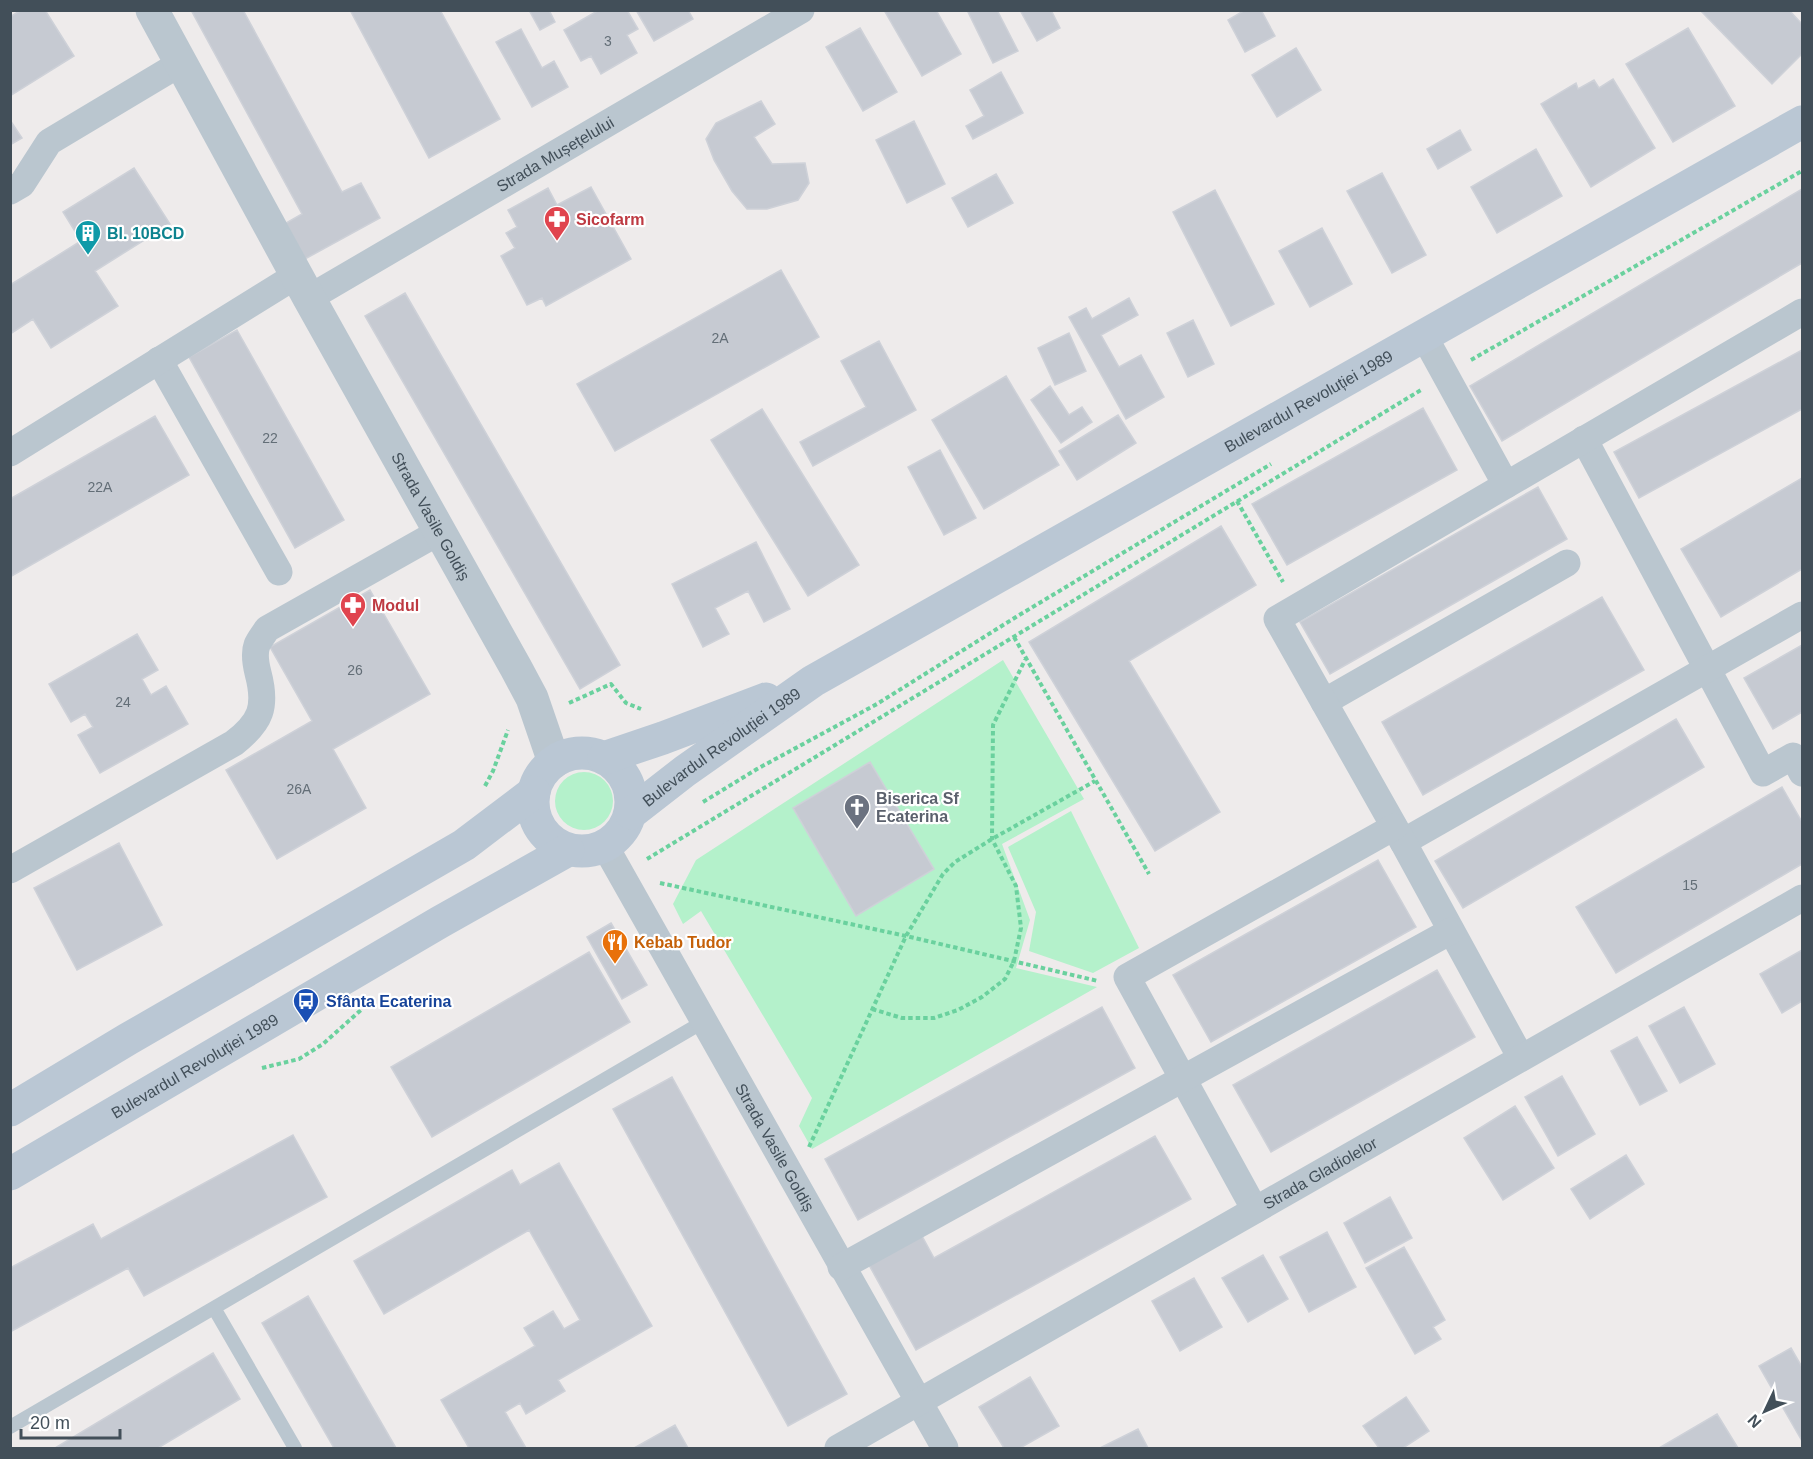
<svg xmlns="http://www.w3.org/2000/svg" width="1813" height="1459" viewBox="0 0 1813 1459" font-family="Helvetica,sans-serif">
<style>
.green{fill:#b4f1cb}
.building{fill:#c6cad2;stroke:#ced1d8;stroke-width:1.5}
.lines{fill:none;stroke-linecap:round;stroke-linejoin:round}
.path{stroke:#6ad19e;stroke-width:4;stroke-dasharray:4.5 3;stroke-linecap:butt}
.service{stroke:#bac6cf;stroke-width:14}
.minor{stroke:#bac6cf;stroke-width:27}
.tertiary{stroke:#bac6cf;stroke-width:33}
.secondary{stroke:#bac7d4;stroke-width:33}
.labels{text-anchor:middle;stroke-width:4.5;stroke-linejoin:round;paint-order:stroke}
.number-label{font-size:14px;fill:#636e77}
.street-label{font-size:16px;fill:#424f59;stroke:#fff}
.health-label{font-size:16px;font-weight:bold;fill:#be3a42;stroke:#fff;text-anchor:start}
.culture-label{font-size:16px;font-weight:bold;fill:#0d838f;stroke:#fff;text-anchor:start}
.worship-label{font-size:16px;font-weight:bold;fill:#5b616d;stroke:#fff;text-anchor:start}
.food-label{font-size:16px;font-weight:bold;fill:#c56008;stroke:#fff;text-anchor:start}
.transit-label{font-size:16px;font-weight:bold;fill:#164399;stroke:#fff;text-anchor:start}
</style>
<rect width="100%" height="100%" fill="#eeebeb"/>
<path class="green" d="M1003,660L1084,799L1002,844L1030,920L1016,968L1097,987L812,1149L799,1126L812,1098L701,911L683,924L673,904L696,860Z
M555 801a29 29 0 1 1 58 0a29 29 0 1 1-58 0Z
M1071,811L1139,948L1093,973L1029,951L1036,912L1008,847Z"/>
<path class="building" d="M21,10H45L74,56L10,96V17Z
M191,10H243L342,192L361,183L380,218L305,259L286,223L302,214Z
M350,10H440L500,119L429,158Z
M529,10H549L555,22L540,30Z
M599,10H627L638,29L627,35L637,53L601,74L591,56L581,61L564,30Z
M636,10H688L693,19L654,41Z
M884,10H936L961,54L922,76Z
M967,10H997L1018,51L993,63Z
M1023,10H1051L1060,28L1037,41L1021,12Z
M1245,10H1261L1275,36L1245,52L1228,20Z
M1700,10H1789L1802,24V54L1772,84Z
M860,28L897,92L863,111L826,47Z
M1688,28L1735,106L1673,142L1626,64Z
M521,29L542,68L554,61L568,87L532,107L496,42Z
M1296,48L1321,90L1277,117L1252,75Z
M1001,72L1023,113L973,139L966,126L984,116L970,90Z
M1613,79L1655,148L1591,187L1541,104L1576,83L1578,89L1594,80L1599,88Z
M761,101L775,124L754,137L772,164L805,163L809,183L798,200L767,209H747L732,191L714,160L706,139L716,123Z
M10,120L22,138L10,145Z
M914,121L945,184L907,203L876,140Z
M1460,130L1471,150L1438,169L1427,149Z
M1536,149L1562,196L1497,233L1471,187Z
M134,168L170,224L95,271L118,306L51,348L33,319L10,334V285L81,241L63,212Z
M1382,173L1426,255L1392,273L1347,191Z
M996,174L1013,203L968,227L952,198Z
M591,187L631,259L546,306L542,298L527,305L501,256L515,248L506,233L517,227L508,210L548,188L557,205Z
M1802,189V263L1502,441L1470,386Z
M1215,190L1274,304L1231,326L1173,212Z
M1322,228L1352,284L1310,307L1279,251Z
M781,270L819,337L615,451L577,384Z
M405,293L620,665L580,689L365,316Z
M1129,298L1138,315L1101,335L1119,367L1141,355L1164,397L1126,419L1069,317L1086,308L1092,319Z
M1193,320L1214,364L1188,377L1167,333Z
M237,330L344,520L295,548L189,357Z
M1069,333L1086,371L1055,385L1038,348Z
M879,341L916,410L813,466L800,442L866,407L841,361Z
M1802,350V409L1639,498L1614,452Z
M1006,376L1059,465L984,509L932,420Z
M1050,386L1069,415L1082,407L1092,422L1061,443L1031,400Z
M1423,408L1457,470L1287,565L1252,504Z
M762,409L859,565L808,596L711,440Z
M1118,415L1136,443L1077,480L1059,451Z
M155,416L189,475L10,577V499Z
M940,450L976,518L944,535L908,467Z
M1802,478V569L1721,617L1681,549Z
M1538,487L1567,539L1330,674L1300,622Z
M1221,526L1256,585L1129,661L1220,812L1155,851L1029,642Z
M756,542L790,609L764,622L748,591L715,608L729,634L703,647L672,584Z
M370,590L430,694L333,749L366,808L277,859L226,770L312,721L270,647Z
M1602,597L1644,670L1423,795L1382,722Z
M137,634L158,670L142,679L151,695L166,686L188,724L100,773L78,735L93,727L85,714L71,722L49,684Z
M1802,645V712L1773,729L1744,678Z
M1676,719L1704,767L1463,908L1435,861Z
M870,762L934,869L856,916L793,808Z
M1782,787L1802,822V864L1616,973L1576,907Z
M119,843L162,925L77,970L34,888Z
M1378,860L1416,927L1211,1042L1173,975Z
M611,923L647,985L622,999L587,937Z
M1802,950V1001L1782,1013L1760,974Z
M589,952L630,1022L432,1137L391,1067Z
M1437,970L1475,1037L1271,1152L1233,1085Z
M1102,1007L1135,1068L858,1220L825,1159Z
M1684,1007L1715,1064L1680,1083L1649,1026Z
M1637,1037L1667,1091L1640,1105L1611,1051Z
M1562,1076L1595,1134L1558,1156L1525,1097Z
M672,1077L847,1394L788,1426L613,1109Z
M1515,1106L1554,1168L1503,1200L1464,1138Z
M293,1135L327,1197L144,1296L128,1268L10,1332V1268L93,1224L101,1239Z
M1155,1136L1191,1199L916,1350L869,1265L922,1236L934,1258Z
M1626,1155L1644,1184L1590,1219L1571,1189Z
M559,1163L652,1326L558,1380L565,1391L526,1414L520,1403L505,1412L526,1448H469L441,1400L535,1346L524,1328L553,1311L564,1329L580,1320L529,1230L384,1314L354,1261L512,1170L520,1185Z
M1390,1197L1412,1238L1365,1263L1344,1223Z
M1327,1232L1356,1287L1309,1312L1280,1257Z
M1404,1247L1445,1320L1433,1327L1441,1339L1415,1354L1366,1268Z
M1263,1255L1288,1299L1248,1322L1222,1278Z
M1194,1278L1222,1327L1180,1351L1152,1301Z
M308,1296L396,1448H334L262,1323Z
M1791,1348L1802,1367V1441L1759,1366Z
M213,1353L240,1399L158,1448H55Z
M1030,1377L1059,1426L1020,1448H1004L979,1407Z
M1406,1397L1429,1431L1403,1448H1379L1363,1426Z
M1717,1414L1738,1448H1659Z
M675,1425L688,1448H634Z
M1138,1429L1148,1448H1100Z"/>
<g class="lines">
<path class="path" d="M1471,360L1802,171
M1237,501L1283,582
M1014,637L1149,874
M569,703L611,684L626,703L641,709
M485,786L493,771L508,730
M703,802L757,769L877,704L1016,617L1271,464
M647,859L1421,390
M660,883L906,936L1098,981
M872,1009L902,1018H934L958,1010L982,997L1005,979L1014,961L1021,928L1016,886L992,839L993,725L1026,658
M262,1068L299,1059L323,1044L362,1009
M809,1147L906,936L943,874L955,862L992,839L1095,781"/>
<path class="service" d="M214,1308L295,1448
M10,1427L703,1022"/>
<g class="minor">
<path d="M10,191L22,184L49,142L181,63"/>
<path id="s1" d="M309,298L801,10"/>
<path d="M1424,336L1506,485"/>
<path d="M159,360L279,572"/>
<path d="M1584,439L1763,773L1793,756L1802,773"/>
<path d="M10,453L297,275"/>
<path d="M1324,702L1567,563"/>
<path d="M1403,842L1802,615"/>
<path id="s2" d="M605,846L945,1448"/>
<path d="M10,870L234,743C261,722 267,707 258,673C256,665 254,653 257,645C259,640 264,634 267,629L439,532"/>
<path d="M1521,1058L1403,842L1277,619L1802,312"/>
<path d="M1255,1210L1127,977L1394,827"/>
<path d="M841,1267L1451,931"/>
<path id="s3" d="M838,1448L1802,898"/>
</g>
<path class="tertiary" id="s4" d="M152,10L309,298L516,668L532,698L554,762"/>
<g class="secondary">
<circle cx="582" cy="802" r="49"/>
<path d="M604,758L663,738L766,699"/>
<path id="s5" d="M631,813L685,771L813,681L1802,122"/>
<path d="M10,1110L128,1039L464,845L534,792"/>
<path id="s6" d="M10,1174L440,922L568,850"/>
</g>
</g>
<defs>
<g id="pharmacy-pin" transform="scale(1.35)"><path d="M0 17L-7.5 6A9.5 9.5 0 1 1 7.5 6Z" fill="#e0444e" stroke="#fff"/><path d="M-2-6h4v4h4v4h-4v4h-4v-4h-4v-4h4Z" fill="#fff"/></g>
<g id="building-pin" transform="scale(1.35)"><path d="M0 17L-7.5 6A9.5 9.5 0 1 1 7.5 6Z" fill="#0f9aa8" stroke="#fff"/><path d="M-4-6H4V6H1V3H-1V6H-4ZM-2.5-4.3h1.7v1.8h-1.7ZM.8-4.3h1.7v1.8H.8ZM-2.5-1h1.7V.8h-1.7ZM.8-1h1.7V.8H.8Z" fill="#fff"/></g>
<g id="church-pin" transform="scale(1.35)"><path d="M0 17L-7.5 6A9.5 9.5 0 1 1 7.5 6Z" fill="#6b7280" stroke="#fff"/><path d="M-1.2-6h2.4v3.5h3.3v2.4h-3.3V6h-2.4V-.1h-3.3v-2.4h3.3Z" fill="#fff"/></g>
<g id="restaurant-pin" transform="scale(1.35)"><path d="M0 17L-7.5 6A9.5 9.5 0 1 1 7.5 6Z" fill="#e8710a" stroke="#fff"/><path d="M-5-6h1v4h1v-4h1v4h1v-4h1v5L-1.5 .5V6h-2V.5L-5-1ZM5-6V6H3V1.5H1.5Q1.5-4 5-6Z" fill="#fff"/></g>
<g id="bus-pin" transform="scale(1.35)"><path d="M0 17L-7.5 6A9.5 9.5 0 1 1 7.5 6Z" fill="#1a4fb4" stroke="#fff"/><path d="M-5-6H5V4H4V6H2V4H-2V6H-4V4H-5ZM-3.5-4V0h7V-4ZM-3.5 1.2v1.5H-2V1.2ZM2 1.2v1.5H3.5V1.2Z" fill="#fff"/></g>
</defs>
<g fill-rule="evenodd">
<use href="#pharmacy-pin" x="557" y="219"/>
<use href="#building-pin" x="88" y="233"/>
<use href="#pharmacy-pin" x="353" y="605"/>
<use href="#church-pin" x="857" y="807"/>
<use href="#restaurant-pin" x="615" y="942"/>
<use href="#bus-pin" x="306" y="1001"/>
</g>
<g class="labels">
<g class="number-label">
<text x="608" y="46">3</text>
<text x="720" y="343">2A</text>
<text x="270" y="443">22</text>
<text x="100" y="492">22A</text>
<text x="355" y="675">26</text>
<text x="123" y="707">24</text>
<text x="299" y="794">26A</text>
<text x="1690" y="890">15</text>
</g>
<g class="street-label">
<text dy="6" stroke="none"><textPath href="#s1" startOffset="285">Strada Mușețelului</textPath></text>
<text dy="6" stroke="none"><textPath href="#s5" startOffset="794">Bulevardul Revoluției 1989</textPath></text>
<text dy="6" stroke="none"><textPath href="#s4" startOffset="578">Strada Vasile Goldiș</textPath></text>
<text dy="6" stroke="none"><textPath href="#s5" startOffset="112">Bulevardul Revoluției 1989</textPath></text>
<text dy="6" stroke="none"><textPath href="#s6" startOffset="214">Bulevardul Revoluției 1989</textPath></text>
<text dy="6" stroke="none"><textPath href="#s2" startOffset="346">Strada Vasile Goldiș</textPath></text>
<text dy="6" stroke="none"><textPath href="#s3" startOffset="555">Strada Gladiolelor</textPath></text>
</g>
<g class="health-label">
<text x="576" y="225">Sicofarm</text>
<text x="372" y="611">Modul</text>
</g>
<g class="culture-label">
<text x="107" y="239">Bl. 10BCD</text>
</g>
<g class="worship-label">
<text x="876" y="804">Biserica Sf<tspan x="876" dy="18">Ecaterina</tspan></text>
</g>
<g class="food-label">
<text x="634" y="948">Kebab Tudor</text>
</g>
<g class="transit-label">
<text x="326" y="1007">Sfânta Ecaterina</text>
</g>
</g>
<rect width="1813" height="1459" fill="none" stroke="#424f59" stroke-width="24"/>
<g transform="translate(1765 1411) rotate(226)" stroke="#ffffff" stroke-width="4.5" paint-order="stroke">
<path d="M0-4.5L10 22L0 15L-10 22Z" fill="#424f59"/>
<text y="-9" font-size="16" font-weight="bold" text-anchor="middle" fill="#424f59">N</text>
</g>
<path d="M21 1429v9h99v-9" fill="none" stroke="#424f59" stroke-width="3"/>
<text x="30" y="1429" font-size="18" fill="#424f59" stroke="#ffffff" stroke-width="4.5" paint-order="stroke">20 m</text>
</svg>
